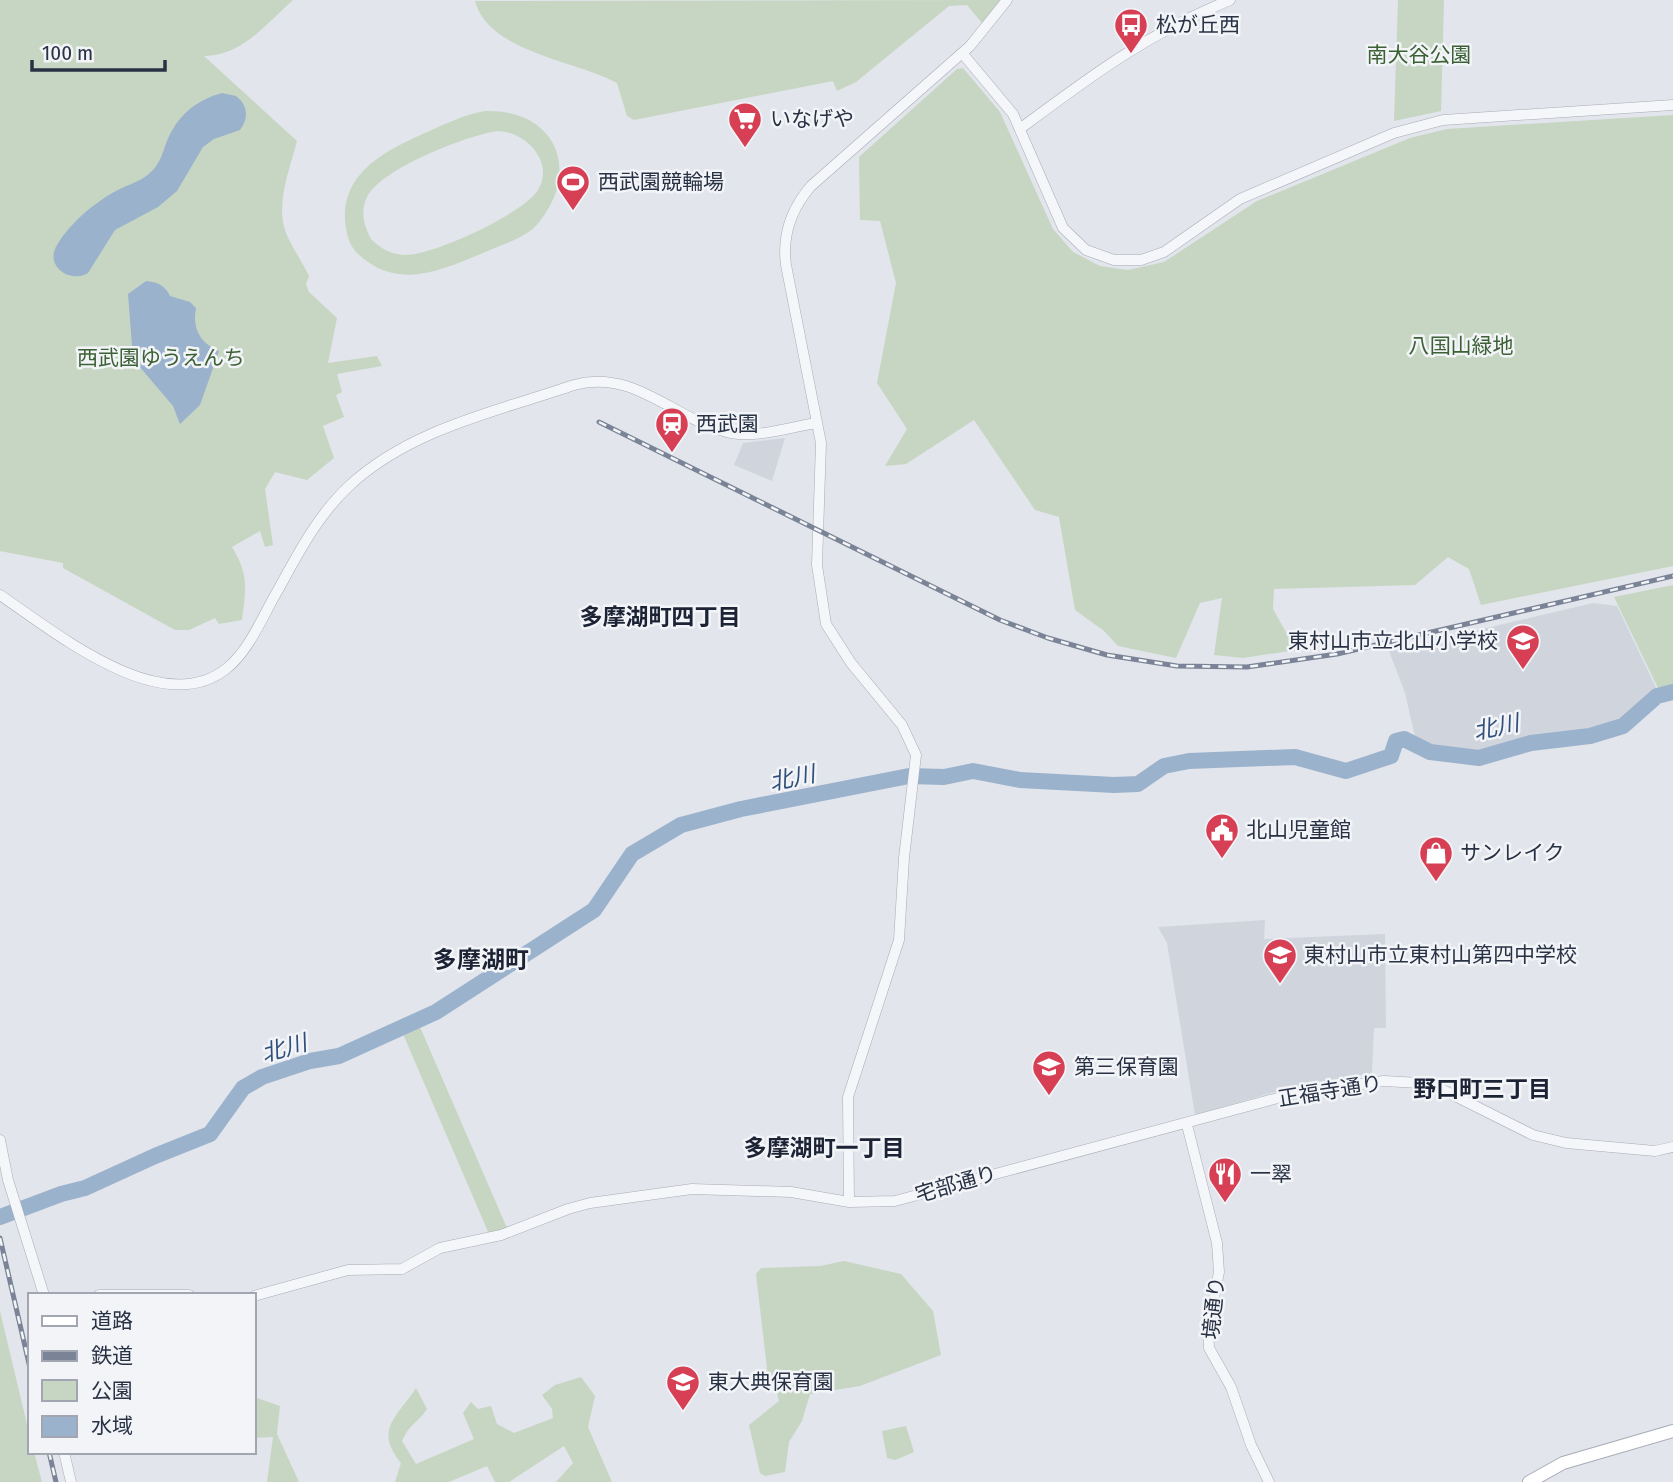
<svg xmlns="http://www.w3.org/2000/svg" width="1673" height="1482" viewBox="0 0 1673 1482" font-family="'Fira Sans Condensed','Noto Sans JP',sans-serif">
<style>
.built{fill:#d0d4dd}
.green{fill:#c7d6c2;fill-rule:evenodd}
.water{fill:#9bb2cd}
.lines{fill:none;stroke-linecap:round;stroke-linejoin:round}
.river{stroke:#9bb2cd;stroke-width:16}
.tertiary-casing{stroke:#a7acb6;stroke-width:11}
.secondary-casing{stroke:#a7acb6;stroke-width:14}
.tertiary{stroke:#f5f6f9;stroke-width:10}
.secondary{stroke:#fff;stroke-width:12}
.rail-casing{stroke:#7a8496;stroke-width:5}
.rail{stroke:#f2f4f8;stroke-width:2.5;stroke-dasharray:8;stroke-linecap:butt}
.labels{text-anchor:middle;stroke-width:5;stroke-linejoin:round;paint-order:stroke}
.poi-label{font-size:21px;fill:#293244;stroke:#f2f4f8;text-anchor:start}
.park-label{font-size:21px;fill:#3c6135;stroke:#f2f4f8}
.street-label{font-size:21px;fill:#293244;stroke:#f2f4f8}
.neighbourhood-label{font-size:23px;font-weight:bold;fill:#1b2335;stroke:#f2f4f8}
.water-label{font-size:23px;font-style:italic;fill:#30507b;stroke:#f2f4f8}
.quarter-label{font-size:24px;font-weight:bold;fill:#1b2335;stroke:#f2f4f8}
</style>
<rect width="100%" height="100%" fill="#e2e5eb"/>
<path class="built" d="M785,438L772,481L734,465L743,443Z
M1593,603L1617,606L1658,692L1620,723L1530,739L1479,755L1432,749L1416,741L1405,693L1389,651Z
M1265,920L1264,939L1385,934L1386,1028H1374L1372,1073L1292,1087L1195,1115L1167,943L1158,927Z"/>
<path class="green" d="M0,0H293C266,24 242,56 204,56L297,141C290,169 275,204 286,233C292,247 302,262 309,276L306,284L309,292L337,318L328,363L377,356L382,366L337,374L342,392L336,395L344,417L323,426L334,458L307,480L275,472L265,489L273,545L265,547L260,531L232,547C249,575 246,588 242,620L219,624L215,618L189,630H175L63,568V563L0,551Z
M1000,0L982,23L967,5L949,6L856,82L837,91L833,81L634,120L627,116L617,83C575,60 488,52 475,1Z
M1398,0H1444L1441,111L1394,121Z
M963,68L1000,112L1053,229L1073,252L1100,266L1128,270L1164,262L1257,201L1410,138L1447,129L1673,115V566L1481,605L1469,569L1448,557L1415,585L1274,589L1273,609L1296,650L1243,658L1214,655L1222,598L1200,603L1176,658L1118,646L1104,631L1075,610L1059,517L1035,510L974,420L906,464L885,466L907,429L877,383L896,283L880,221L860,220L859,157L957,69Z
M485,111C553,109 582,167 540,221C529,236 507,243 490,250C446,268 400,293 358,254C349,246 346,232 345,220C343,171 387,150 425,133C445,124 463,115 485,111ZM497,131C525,131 555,161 538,190C523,214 432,256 404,255C391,254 381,249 371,239C364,226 360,211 367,197C382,168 466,136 497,131Z
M1673,585V685L1658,688L1614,597Z
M420,1027L507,1228L489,1234L403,1034Z
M844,1261L901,1274L933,1311L941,1355L860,1386L810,1394L802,1421L789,1442L785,1472L765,1476L760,1473L749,1425L779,1401L774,1382L768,1377L756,1274L761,1268L820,1266Z
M0,1311L30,1437V1452H34L42,1482H0Z
M581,1377L595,1396L588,1427L612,1482H556L573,1463L564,1446L509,1482H495L487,1466L449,1482H395L401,1463C374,1430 396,1418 416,1388L427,1409C417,1424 411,1422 402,1441L416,1464L474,1439L463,1413L471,1402L478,1409L491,1406L497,1424L514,1433L553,1418L552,1409L542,1395L555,1385Z
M254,1397L280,1406L277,1434L299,1482H267L273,1437L254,1438Z
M906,1426L914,1452L895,1460L887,1458L882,1431Z"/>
<path class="water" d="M222,93L236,96C248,105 249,118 240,130L214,139L203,147L177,191L158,207L115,230L88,273C70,284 44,266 57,245C70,223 94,203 116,191C129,184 143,181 153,170C161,161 163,151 167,141C177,116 196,100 222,93Z
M146,281C157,282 165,285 170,296L190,302L196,308C192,328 200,343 219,351L200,405L180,424L173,406L133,359L128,294Z"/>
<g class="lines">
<path class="river" d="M0,1217L61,1194L85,1188L155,1156L210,1134L243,1088L262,1077L310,1061L339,1056L436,1012L594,910L632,854L681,825L741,809L909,776L944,777L973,771L1020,780L1114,785L1138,784L1164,766L1189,761L1295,757L1346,771L1391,756L1396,741L1404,739L1430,752L1479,758L1531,743L1590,736L1623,726L1657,696L1673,692"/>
<g class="tertiary-casing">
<path id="tertiary" d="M962,53L1013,114L1063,228L1086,250L1114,260H1141L1164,252L1240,199L1394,133L1443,120L1673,105
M1021,128C1091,76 1148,33 1230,0
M0,595C55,632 161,720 226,669C250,650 263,615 278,590C299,552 318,515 349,486C410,429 498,411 574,385C635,368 675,421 731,433C759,438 789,427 817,423
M1187,1125L1217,1243L1219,1272L1208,1329L1209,1348L1231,1387L1251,1445L1269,1482
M0,1140L8,1180L44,1295
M849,1202L848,1097L899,940L904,858L916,755L902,725L851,663L826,624L817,565L821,443L786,265C782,235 792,208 811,186L970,46L1007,0
M99,1295H189
M254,1296L348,1270L402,1269L440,1248L501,1235L568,1209L590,1203L692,1189L791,1192L849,1202L895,1201L1300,1092L1384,1081L1420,1083L1443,1090L1533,1135L1566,1143L1655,1151L1673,1147
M64,1452L71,1482"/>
</g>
<g class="secondary-casing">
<path id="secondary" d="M1529,1482L1563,1463L1673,1431"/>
</g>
<use href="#tertiary" class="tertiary"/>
<use href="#secondary" class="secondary"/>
<g class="rail-casing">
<path id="rail" d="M599,422L1000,620L1048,638L1107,655L1177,666L1247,667L1337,654L1673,576
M0,1238L30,1368
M49,1452L56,1482"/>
</g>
<use href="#rail" class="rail"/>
</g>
<defs>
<g id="bus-pin" transform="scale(1.75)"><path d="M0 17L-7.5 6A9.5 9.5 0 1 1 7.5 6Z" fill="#d73f54" stroke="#f2f4f8"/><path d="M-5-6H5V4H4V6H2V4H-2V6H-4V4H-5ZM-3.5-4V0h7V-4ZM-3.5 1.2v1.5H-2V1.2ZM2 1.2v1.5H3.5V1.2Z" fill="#fff"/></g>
<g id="supermarket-pin" transform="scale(1.75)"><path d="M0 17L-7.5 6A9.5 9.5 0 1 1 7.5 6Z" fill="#d73f54" stroke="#f2f4f8"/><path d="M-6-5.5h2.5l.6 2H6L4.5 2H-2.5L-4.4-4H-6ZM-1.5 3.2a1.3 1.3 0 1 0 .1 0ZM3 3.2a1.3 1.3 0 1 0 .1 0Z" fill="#fff"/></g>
<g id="stadium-pin" transform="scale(1.75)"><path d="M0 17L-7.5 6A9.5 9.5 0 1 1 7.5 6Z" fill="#d73f54" stroke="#f2f4f8"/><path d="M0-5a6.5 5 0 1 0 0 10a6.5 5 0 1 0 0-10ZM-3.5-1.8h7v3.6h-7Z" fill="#fff"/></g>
<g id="station-pin" transform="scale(1.75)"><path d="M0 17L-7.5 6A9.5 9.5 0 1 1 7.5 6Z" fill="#d73f54" stroke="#f2f4f8"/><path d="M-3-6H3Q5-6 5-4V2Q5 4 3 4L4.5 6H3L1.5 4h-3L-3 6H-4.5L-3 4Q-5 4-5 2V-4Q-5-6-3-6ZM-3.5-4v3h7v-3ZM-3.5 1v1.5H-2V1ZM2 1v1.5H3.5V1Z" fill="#fff"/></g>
<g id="school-pin" transform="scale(1.75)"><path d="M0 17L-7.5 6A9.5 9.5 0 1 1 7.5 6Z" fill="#d73f54" stroke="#f2f4f8"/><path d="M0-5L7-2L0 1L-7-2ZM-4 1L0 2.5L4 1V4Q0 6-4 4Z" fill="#fff"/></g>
<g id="civic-pin" transform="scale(1.75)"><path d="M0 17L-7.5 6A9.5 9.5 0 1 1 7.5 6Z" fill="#d73f54" stroke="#f2f4f8"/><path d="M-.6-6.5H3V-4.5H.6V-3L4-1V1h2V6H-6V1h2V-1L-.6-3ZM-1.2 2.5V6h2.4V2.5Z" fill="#fff"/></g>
<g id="shop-pin" transform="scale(1.75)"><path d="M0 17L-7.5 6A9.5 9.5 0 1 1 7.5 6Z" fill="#d73f54" stroke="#f2f4f8"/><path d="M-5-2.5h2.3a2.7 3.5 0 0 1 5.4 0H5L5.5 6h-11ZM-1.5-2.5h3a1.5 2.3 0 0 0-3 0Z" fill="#fff"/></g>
<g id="restaurant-pin" transform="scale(1.75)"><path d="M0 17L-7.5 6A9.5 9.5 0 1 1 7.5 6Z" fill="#d73f54" stroke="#f2f4f8"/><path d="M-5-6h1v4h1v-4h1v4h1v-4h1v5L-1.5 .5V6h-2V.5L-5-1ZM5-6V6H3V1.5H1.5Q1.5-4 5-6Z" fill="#fff"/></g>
</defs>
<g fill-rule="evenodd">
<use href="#bus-pin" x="1131" y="25"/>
<use href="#supermarket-pin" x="745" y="119"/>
<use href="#stadium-pin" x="573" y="182"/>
<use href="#station-pin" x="672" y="424"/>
<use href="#school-pin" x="1523" y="641"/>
<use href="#civic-pin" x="1222" y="830"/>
<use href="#shop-pin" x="1436" y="853"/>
<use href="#school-pin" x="1280" y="955"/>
<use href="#school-pin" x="1049" y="1067"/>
<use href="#restaurant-pin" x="1225" y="1174"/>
<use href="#school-pin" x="683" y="1382"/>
</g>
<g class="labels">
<g class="poi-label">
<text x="1156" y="32">松が丘西</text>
<text x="770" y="126">いなげや</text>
<text x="598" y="189">西武園競輪場</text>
<text x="696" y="431">西武園</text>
<text x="1498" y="648" text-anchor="end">東村山市立北山小学校</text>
<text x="1246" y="837">北山児童館</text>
<text x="1460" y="860">サンレイク</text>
<text x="1304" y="962">東村山市立東村山第四中学校</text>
<text x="1074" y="1074">第三保育園</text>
<text x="1250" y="1181">一翠</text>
<text x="708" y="1389">東大典保育園</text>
</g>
<g class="park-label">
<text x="1419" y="62">南大谷公園</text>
<text x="1461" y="353">八国山緑地</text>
<text x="161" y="365">西武園ゆうえんち</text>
</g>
<g class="street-label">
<text transform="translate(1330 1091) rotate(-9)" y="7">正福寺通り</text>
<text transform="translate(956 1184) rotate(-16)" y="7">宅部通り</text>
<text transform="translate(1214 1308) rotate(-84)" y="7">境通り</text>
</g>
<g class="neighbourhood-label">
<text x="660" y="625">多摩湖町四丁目</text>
<text x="1482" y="1097">野口町三丁目</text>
<text x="824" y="1156">多摩湖町一丁目</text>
</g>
<g class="water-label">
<text transform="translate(1496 727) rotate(-12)" y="8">北川</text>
<text transform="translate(792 778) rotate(-12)" y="8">北川</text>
<text transform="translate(284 1048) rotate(-16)" y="8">北川</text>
</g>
<g class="quarter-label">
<text x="481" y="968">多摩湖町</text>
</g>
</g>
<rect x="28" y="1293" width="228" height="161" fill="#f2f4f8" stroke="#a2a6b0" stroke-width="2"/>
<rect x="42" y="1316" width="35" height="10" fill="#ffffff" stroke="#a2a6b0" stroke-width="2"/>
<text x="91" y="1328" font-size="21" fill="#293244">道路</text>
<rect x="42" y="1351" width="35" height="10" fill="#7a8496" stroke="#a2a6b0" stroke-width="2"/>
<text x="91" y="1363" font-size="21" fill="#293244">鉄道</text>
<rect x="42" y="1380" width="35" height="21" fill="#c7d6c2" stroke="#a2a6b0" stroke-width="2"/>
<text x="91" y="1398" font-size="21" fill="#293244">公園</text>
<rect x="42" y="1416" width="35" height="21" fill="#9bb2cd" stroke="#a2a6b0" stroke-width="2"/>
<text x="91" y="1433" font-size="21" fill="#293244">水域</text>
<path d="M32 60v10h133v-10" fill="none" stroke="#293244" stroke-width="3.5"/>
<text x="42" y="60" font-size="21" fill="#293244" stroke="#f2f4f8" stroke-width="5" paint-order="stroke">100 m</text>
</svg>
